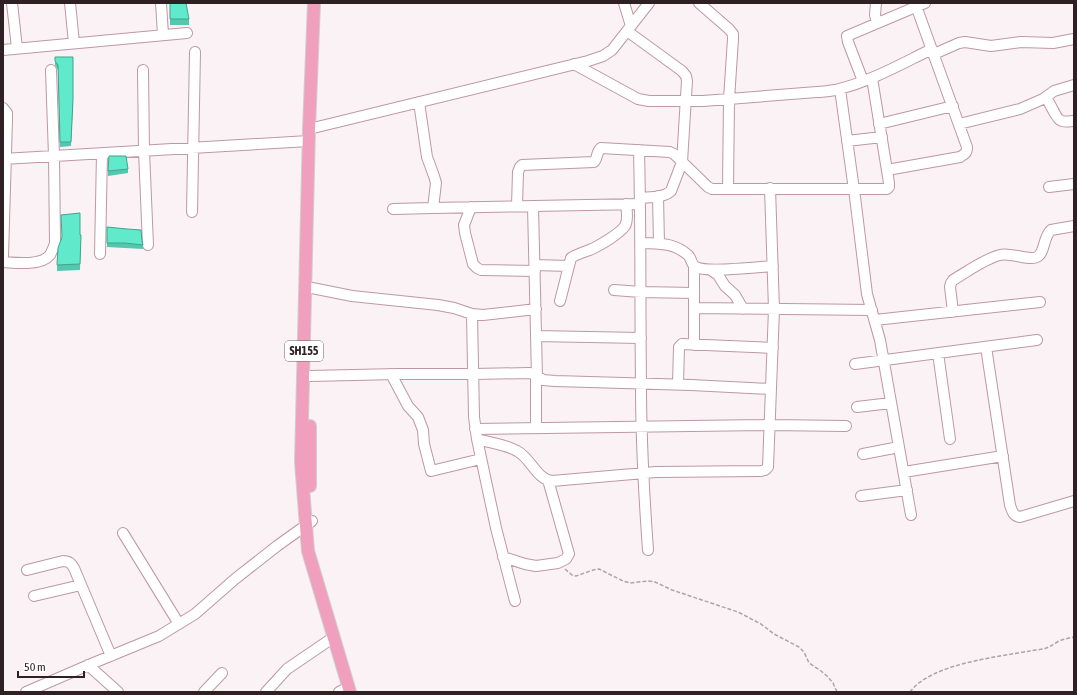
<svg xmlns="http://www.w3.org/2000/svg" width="1077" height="695" viewBox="0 0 1077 695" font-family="'Asap Condensed',sans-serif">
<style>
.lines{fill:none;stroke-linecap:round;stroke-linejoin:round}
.minor-casing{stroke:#be98a2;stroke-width:12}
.major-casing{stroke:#d1cecf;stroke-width:14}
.path{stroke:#aea3a6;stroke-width:1.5;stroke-dasharray:4 2;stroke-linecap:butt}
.minor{stroke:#fff;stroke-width:10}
.major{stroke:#f0a0bc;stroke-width:12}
.wall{fill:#53c8ae}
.building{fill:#60e9ca;stroke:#43a38d}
.labels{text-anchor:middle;stroke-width:3;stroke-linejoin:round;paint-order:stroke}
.shield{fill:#fff;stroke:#6d6366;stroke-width:1}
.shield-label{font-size:12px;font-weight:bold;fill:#2f2024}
</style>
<rect width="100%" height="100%" fill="#faf2f4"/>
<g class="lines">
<g class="minor-casing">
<path id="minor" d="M12,3L17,48
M70,3L74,43
M161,3L163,35
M624,3L631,26
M699,3L729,29L733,34V39L729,99L728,189
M876,3L875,15L877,23
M627,31L682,71L686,76L687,81L682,162L671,191C663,198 651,197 640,198
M3,50L187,33
M934,54L959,43L965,42L991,46L1021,42L1053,43L1074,39
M574,64L638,99L649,101H703L817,92C823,92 829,91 835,90C870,82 901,64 932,49
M143,70L144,151L148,245
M863,81L848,42L847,36L925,3
M840,89L855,197L867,294L880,340L911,515
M1046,97C1049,102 1057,119 1060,120C1064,123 1070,121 1074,121
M419,102L427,157L434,176L436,183L433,208
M3,108L7,113V119L3,256
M879,124L953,106
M959,124L1020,109L1043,99L1054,91L1074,85
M309,129L588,61L603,56L612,50L649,3
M847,141L882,137
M639,150C641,228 640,306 641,384C641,439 644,495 648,550
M3,159L309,141
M887,170L960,157C965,154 967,153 967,147L915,3
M1049,187L1074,184
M658,196L659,244
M517,206L518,172L520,167L522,165L594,162C598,158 596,152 601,148L670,152L674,154L708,187L712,189H887L889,187V183L872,78
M533,206L537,377
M471,207L464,225L465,233L473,264L477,268L481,270L535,271
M393,209L433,208L640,204
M192,212L195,52
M641,243C659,244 673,242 688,255C692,259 691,265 696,267C706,273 759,267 773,266
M100,254L102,154
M3,262C16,263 41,266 50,255C52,251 54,247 55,243L54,156L51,70
M535,265L569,266
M694,267V345
M711,270L718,275L725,286L735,295L743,309
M312,288L352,296L438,305L454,308L472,314L483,315L536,309
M614,290L641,292L694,293
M560,301L571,258C578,253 586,252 594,248C602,244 619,234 625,226C628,221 627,211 626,204
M694,308L872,310
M953,312L950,287L951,283L953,280C967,272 984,259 1000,255C1010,252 1029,261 1037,257C1045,253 1043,237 1051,230L1074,226
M472,314L474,417L477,439L496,528L515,601
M875,320L1040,302
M536,336L641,338
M986,347L1010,505C1012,511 1013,516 1020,517L1074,501
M938,353L950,439
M855,364L1037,340
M391,374L408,406L418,417L423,430L424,444L431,471L481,459
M309,376L398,374H474L529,373L534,374L543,380L555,381L691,385L771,389
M536,376V428
M678,384L679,347L682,344L773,348
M857,407L891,403
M475,429L770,425L846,426
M477,439C490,443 505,444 517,451C531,458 536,479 552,481L656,472L761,471L765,470L768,467L774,309L770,188
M863,454L899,447
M904,472L1003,456
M861,496L907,490
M123,533L179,624
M503,557L525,564L536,566L558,563L566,559L569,554L548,480
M27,570L63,561C69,561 71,563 74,568L111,656
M34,596L81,585
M88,665L118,692
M26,692L91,664L159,636L195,614L235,579L277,546L312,521
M204,692L222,673
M266,692L287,669L334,637
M339,692L348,687"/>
</g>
<g class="major-casing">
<path id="major" d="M314,3L309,129L301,462L308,551L350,692
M310,426V486"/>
</g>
<path class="path" d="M565,569L572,575L576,576L593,570L599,569L623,581L630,583L648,581L655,582L672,590L738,612L761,624L774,634L799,647L804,652L809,663L821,671L827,676L833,683L837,692
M910,692C930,664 997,657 1030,651C1034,650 1039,650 1043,649C1049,648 1053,644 1059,641C1064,639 1069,638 1074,637"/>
<use href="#minor" class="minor"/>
<use href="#major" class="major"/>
</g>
<path class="wall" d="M170,3L189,19V25H170Z
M55,57L73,103L71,146L60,147L58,70L55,65Z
M128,169V173L108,176V171Z
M107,227L142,241L143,245V249L107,247Z
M80,235H81L80,270L57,271V265Z"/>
<path class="building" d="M170,3H186L189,19H170Z
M55,57H73V99L71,142H60L58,65L55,61Z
M109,156H126L128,169L108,171Z
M80,213V235H81L80,264L57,265L58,248L62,237L61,215Z
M107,227L127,229L141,230L142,241L143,245L125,243H107Z"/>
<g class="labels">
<rect class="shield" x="285" y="341" width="38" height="20" rx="3"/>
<g class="shield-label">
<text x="304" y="355">SH155</text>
</g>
</g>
<rect width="1077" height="695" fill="none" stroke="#2f2024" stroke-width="8"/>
<path d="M18 671v6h66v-6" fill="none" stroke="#2f2024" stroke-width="2"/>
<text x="24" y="671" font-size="12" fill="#2f2024" stroke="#ffffff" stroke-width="3" paint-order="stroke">50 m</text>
</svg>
